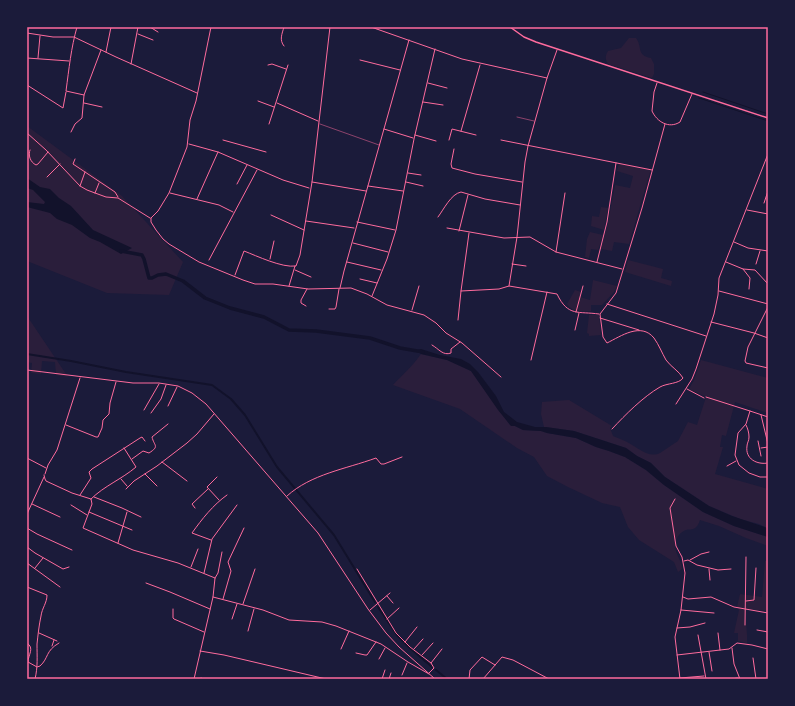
<svg xmlns="http://www.w3.org/2000/svg" width="795" height="706" viewBox="0 0 795 706" font-family="'Open Sans',sans-serif">
<style>
.green{fill:#2a1e3b}
.water{fill:#12122b}
.lines{fill:none;stroke-linecap:round;stroke-linejoin:round}
.stream{stroke:#12122b;stroke-width:1}
.canal{stroke:#12122b;stroke-width:2}
.river{stroke:#12122b;stroke-width:3.5}
.service{stroke:#ff6b9d;stroke-width:0.5}
.minor{stroke:#ff6b9d;stroke-width:1}
.tertiary{stroke:#ff6b9d;stroke-width:1}
.secondary{stroke:#ff6b9d;stroke-width:1.5}
.neatline{fill:none;stroke:#ff6b9d;stroke-width:1.5}
</style>
<rect width="100%" height="100%" fill="#1b1b3a"/>
<path class="green" d="M629,38H636C643,48 636,55 651,58L654,64V74L652,78L608,64C605,59 605,56 608,51L621,48Z
M27,126L122,196L183,262L169,295L107,293L27,261Z
M619,163L651,169L629,244L614,242L612,251L601,249L608,222L615,185L630,188L633,176L617,171Z
M601,207L608,208L604,230L591,226L592,216L599,217Z
M590,232L603,235L598,250L591,249L589,258L585,257L587,239Z
M628,260L663,269L661,278L672,281L671,286L625,272Z
M593,280L617,286L614,292L602,305H591V311C582,312 572,312 567,304L575,290L581,292L580,297L590,300Z
M589,315H599L601,335L589,336V334L587,333Z
M27,316L68,377L56,375L55,362L42,361L41,374L31,373L32,363L27,362Z
M421,354L447,360L471,371L510,425L515,426L523,430L541,431L547,433L576,438L596,447L609,451L625,457L646,470L664,485L703,512L734,526L768,537V546L746,538L719,526L700,520C699,523 697,528 693,529C690,530 688,529 686,530C681,531 675,539 675,544C674,553 682,560 682,569L678,572L674,562L639,540L628,527L620,507L602,503L568,487L547,476L534,457L517,448L460,409L393,385C402,375 413,366 421,354Z
M701,360L768,378V413L735,402L726,436L722,435L720,447H723L715,474L768,489V529L759,524L740,519L709,506L665,477L651,463L637,456L626,448L574,431L544,427L541,414L542,402L569,400L612,426L610,428L613,436C617,438 621,439 625,441C636,446 648,459 660,453L678,441L688,422L697,425L706,397L689,389L694,380Z
M765,561H768V611L745,609L747,635V643L738,641V633H734L739,610L737,607L740,594L762,597Z"/>
<path class="water" d="M27,178L40,187L50,189L59,198L71,206L93,230L132,248L121,254L100,242L90,238L72,225L57,219L50,213L27,207V202L44,204L45,202L33,190L27,188Z
M421,349L440,355L461,359L470,364L478,372L496,396L504,412L517,422L535,427H546L574,431L626,448L637,456L651,463L665,477L709,506L732,516L765,527L768,529V537L734,526L703,512L664,485L646,470L625,457L609,451L596,447L576,438L547,433L541,431L523,430L515,426H511L498,410L471,371L447,360L421,354L418,350Z"/>
<g class="lines">
<path class="stream" d="M703,92L768,114
M699,98L768,121"/>
<path class="canal" d="M27,354L71,361L126,372L212,385L231,399L245,415L277,467L334,535L375,602
M378,607L397,635L410,648L432,667
M436,670L447,679"/>
<path class="river" d="M121,251L142,255L144,259L149,278H152L158,275L166,274L183,281L205,298L230,308L264,317L289,330L316,331L370,338L400,348L423,352"/>
<path class="service" d="M517,117L534,121
M320,124L379,145"/>
<path class="minor" d="M77,27C71,48 69,69 66,91L84,95
M150,27L158,32
M371,27L462,59L547,78
M27,33L53,37H74L116,57L197,93
M138,34L153,40
M284,46C279,40 282,34 284,27
M106,52L111,27
M27,58L69,61
M38,58L40,36
M360,60L400,70
M131,64L138,27
M268,65L272,64L286,69
M428,83L447,88
M657,83L654,92L652,111C657,122 669,129 680,122L692,94
M27,85L63,108L66,92
M258,101L274,107
M423,102L443,105
M84,103L102,107
M277,103L318,121
M269,124L288,65
M384,129L413,138
M461,131L480,65
M71,132L75,124L82,118L84,95L101,50
M27,133L46,150L80,186L87,190L95,193L106,197L118,198L150,218
M415,135L436,141
M223,140L266,152
M449,140L452,129L476,135
M501,140L652,170
M189,144L218,152L283,180L309,188
M454,149L451,164L452,168L475,174L522,182
M30,150C28,155 30,162 36,165L38,164L48,152
M75,159L73,164L115,192L118,197
M408,173L421,175
M47,177L60,164
M312,182L366,191
M406,182L423,186
M237,184L247,165
M80,186L85,172
M368,186L403,191
M95,193L99,183
M170,193L219,205L233,212
M197,199L218,152
M764,203L768,191
M747,210L768,214
M271,215L304,230
M438,217C444,209 451,194 461,192L485,199L520,205
M151,218V222L156,230L163,239L169,244L199,262L243,280L255,284H273L308,289L351,288L367,294L387,305L424,315L436,323L446,333L462,343L501,377
M151,218L158,211L169,193L187,147L190,120L196,101L211,27
M306,221L354,228
M357,222L395,230
M447,228L504,238L530,237L556,252L622,269
M459,231L468,195
M734,242L748,248L768,251
M353,243L388,252
M556,252L565,193
M270,259L274,241
M209,260L257,170
M347,262L381,270
M597,262L607,222L616,163
M726,262L743,269L755,270L768,284
M512,264L526,266
M756,264L760,251
M743,269L750,278L749,289
M295,270L311,277
M235,275L244,251C257,256 282,268 296,266L300,255L312,182L330,27
M360,279L377,283
M289,286L295,266
M509,286L517,237L525,162L528,146L547,78L557,50
M340,288L344,271L409,40
M461,291L499,289L509,286L557,294C568,317 578,311 599,314
M719,291L768,304
M372,296L387,259L396,230L414,139L435,49
M607,304L706,336
M306,306L301,303V300L307,289
M768,307L748,347L745,361L746,363L768,368
M329,309H335L336,307L339,289
M412,310L419,286
M576,312L583,286
M600,318L639,330
M458,320L461,291L469,233
M711,322L754,333L768,338
M575,330L579,313
M432,345C439,349 443,356 451,353V349L460,342
M531,360L547,292
M687,389L704,398
M706,397L750,411
M676,404L692,379L696,369L714,314L718,295L719,278L768,154
M168,406L177,387
M144,410L159,384
M151,413L161,399L166,385
M761,415L768,444
M768,417L750,411L746,424L738,433L735,455L739,465L749,473L760,477H768
M66,425L96,437H98L102,428L103,420L109,414L110,403L116,382
M746,425C748,429 749,433 749,437C749,441 747,443 747,446C745,459 757,465 768,463
M612,429C626,414 643,397 660,387C667,383 679,384 683,378C679,371 671,367 666,360C662,353 659,345 654,338C641,322 621,336 607,343L603,337L600,314L616,293L642,208L665,124
M758,441L761,456
M761,448L768,447
M27,458L46,468
M132,459L143,451L149,453C160,446 154,446 152,437L168,424
M162,462L187,481
M727,466L736,461
M45,474L48,465L57,450L80,378
M145,474L157,486
M44,475L45,479L46,481L72,493L91,499L92,504L83,528L133,550L178,563L215,578
M217,477L207,487L219,500
M121,479L127,486
M126,489L134,481L157,466L187,443L197,434L214,414
M80,495L91,478L89,472L92,469L140,438L142,437L145,441
M287,496C311,474 346,469 376,458L381,464H384L402,457
M94,497L122,508L141,517
M91,499C104,486 122,479 136,467L124,448
M675,499L670,508L676,546L682,557L685,573L681,610L675,637L680,679
M32,504L60,517
M71,505L87,515
M195,508L192,504L208,489
M89,512L132,530
M27,514L44,477
M27,528L37,534L72,550
M211,540L192,533C202,519 213,505 227,495
M118,543L127,512
M27,547L35,553L63,569L69,567
M690,560L701,554L709,552
M684,561L688,560L697,565L718,570L731,569
M27,563L60,587
M191,567L198,549
M35,568L43,558
M357,569L396,633L410,647L431,663
M709,569L710,580
M204,573L212,539L237,505
M146,583L170,592L210,609
M27,587L47,595C47,603 42,608 41,616C39,625 38,635 37,644C37,656 38,667 35,679
M387,596L393,603
M213,597L263,610L289,620L322,622L336,626L381,644L408,662L429,674
M683,597L688,599L711,597L734,607L768,613
M223,599L231,571L228,562L244,528
M746,601L754,600L756,568
M243,604L255,569
M173,609V618L174,619L204,632
M370,610L390,593
M681,610L714,613
M232,619L237,604
M387,619L399,608
M745,625L746,557
M677,628L690,627L705,623
M757,630L768,632
M248,631L254,609
M39,633L57,641
M718,633L720,650
M698,635L706,679
M405,642L417,627
M27,643C35,648 28,655 28,662L37,667L40,666C49,658 45,651 59,643
M52,646L54,640
M732,648L734,664L740,679
M341,649L349,631
M414,649L423,639
M200,651L224,655L326,679
M709,652L712,671
M356,653L365,655H367L376,642
M422,655L433,643
M677,655L729,649L737,643L752,645L768,649
M753,658L756,679
M379,659L385,648
M429,673L434,668L431,663L442,649
M402,675L407,663
M201,678L204,679
M680,678L704,676
M194,679L213,597L215,578L218,573L222,552
M382,679L385,670
M389,679L391,673
M469,679L470,670L482,657L495,665
M483,679L502,657L513,660L549,679
M731,679L738,678"/>
<path class="tertiary" d="M27,370L133,383H159L178,386L192,393L206,404L318,533L368,609L386,633L399,647L435,679"/>
<path class="secondary" d="M510,27L524,37L536,42L768,118"/>
</g>
<rect width="795" height="706" fill="none" stroke="#1b1b3a" stroke-width="56"/>
<rect x="28" y="28" width="739" height="650" class="neatline"/>
</svg>
